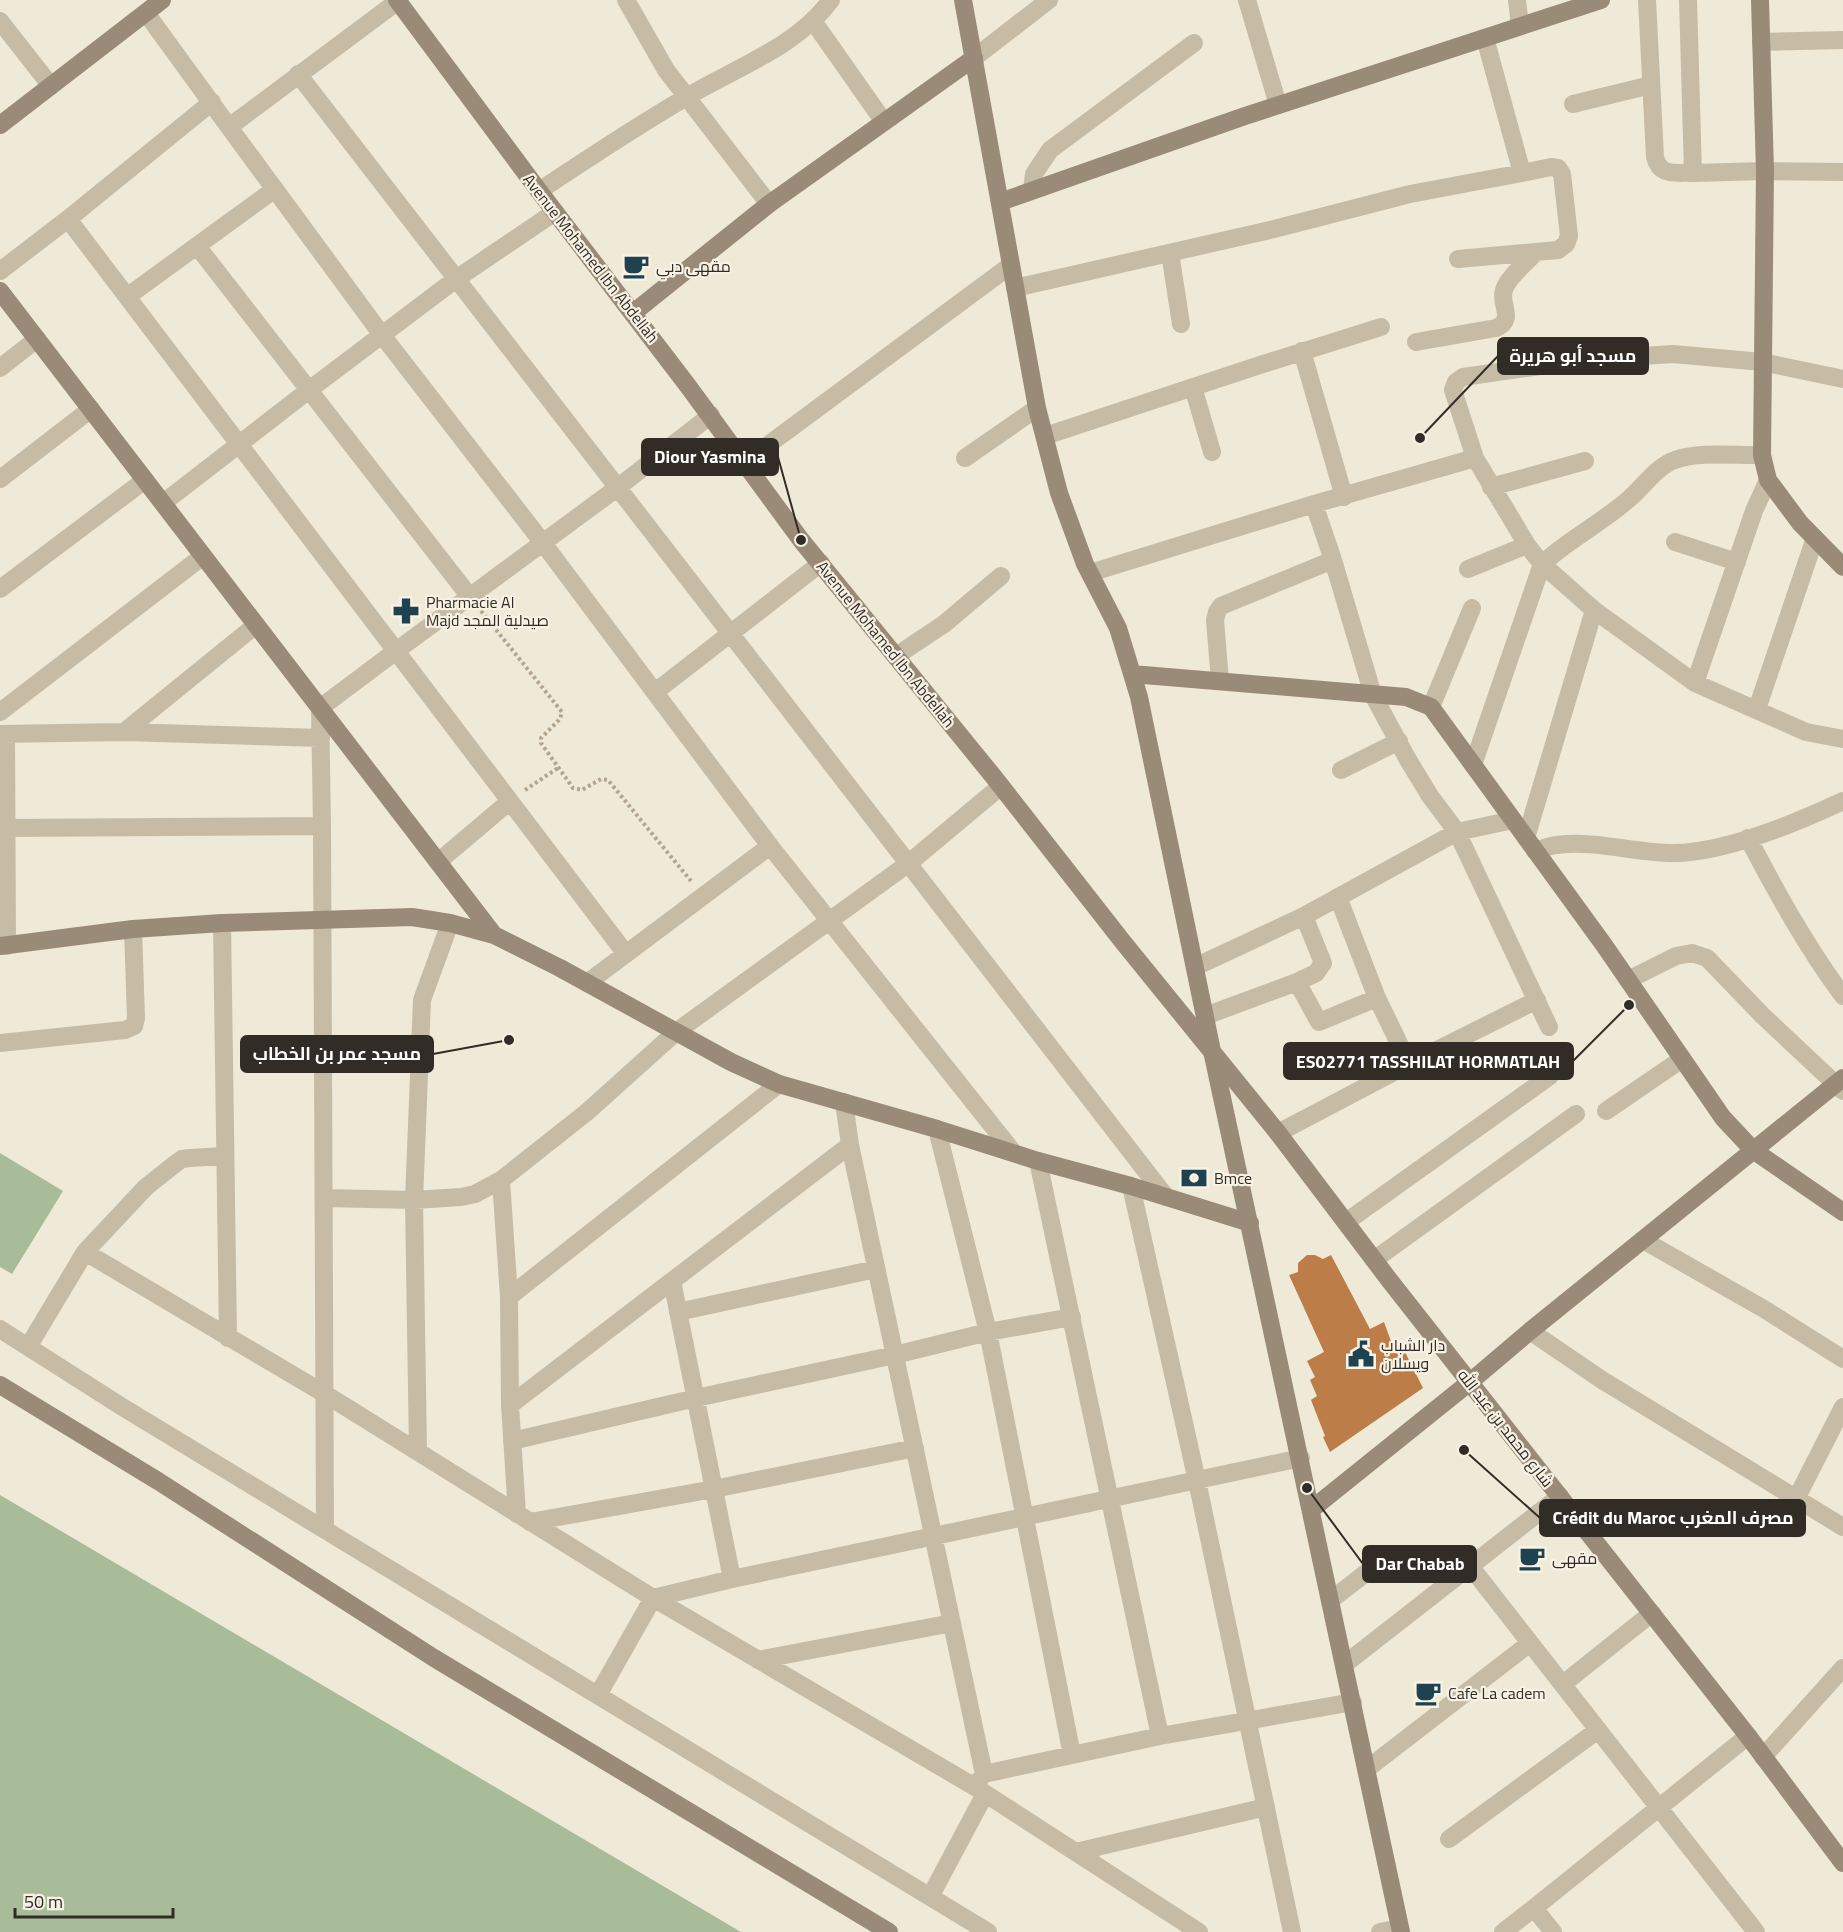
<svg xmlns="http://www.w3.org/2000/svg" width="1843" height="1932" viewBox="0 0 1843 1932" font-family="'Titillium Web',Cairo,sans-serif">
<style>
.green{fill:#a9bc9a}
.building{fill:#bd7d48}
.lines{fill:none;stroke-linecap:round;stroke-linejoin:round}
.path{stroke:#b1a590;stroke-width:4;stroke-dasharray:3 3;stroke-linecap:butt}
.street{stroke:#c6bba5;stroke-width:18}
.secondary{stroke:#998b77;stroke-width:18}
.labels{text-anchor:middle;stroke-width:4.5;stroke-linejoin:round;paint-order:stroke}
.street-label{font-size:16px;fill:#322c26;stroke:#f7f2e4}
.poi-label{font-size:16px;fill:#322c26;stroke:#f7f2e4;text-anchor:start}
.leader{fill:none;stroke:#322c26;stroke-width:2}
.callout-dot{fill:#322c26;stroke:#f7f2e4;stroke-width:2}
.callout{fill:#322c26;stroke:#322c26;stroke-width:2}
.callout-label{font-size:18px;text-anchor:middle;font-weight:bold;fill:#fff}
</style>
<rect width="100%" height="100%" fill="#efe9d8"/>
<path class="green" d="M0,1153L63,1191L12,1274L0,1267Z
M0,1495L741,1932H0Z"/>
<path class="building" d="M1307,1255H1315L1323,1259L1331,1255L1370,1329L1384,1322L1392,1344L1396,1341L1402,1355L1405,1352L1423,1388L1330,1452L1323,1437L1325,1436L1311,1400L1317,1396L1310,1380L1315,1377L1307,1361L1324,1352L1289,1275L1298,1272V1263Z"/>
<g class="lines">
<path class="path" d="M481,611L562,712L560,719L541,738V743L573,788L582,790L601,779L608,780L691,881
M525,790L558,768"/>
<path class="street" d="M626,0L666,70L769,204
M1247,0L1278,105
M1517,0L1520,26
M1647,0L1655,157C1660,177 1675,172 1693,173L1688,0
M146,13L229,127L398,1
M0,21L51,86
M813,21L884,122
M1761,42L1843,40
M974,58L1049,0
M298,74L1166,1197
M1573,104L1651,85
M229,127L382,335L543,543L770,846L1013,1152
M1693,173L1765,171L1843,172
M1032,190L1034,174L1050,150L1194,43
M539,191C587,159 635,127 685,98C734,68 796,48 831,0
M68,219L396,651L320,708L322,826L325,1530
M197,246L470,597
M1170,253L1181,324
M1458,259L1558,250L1566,244L1569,236L1562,174L1558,168L1551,167L1522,173L1485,38
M0,271L68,219L212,102
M1015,288L1270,230L1410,194L1522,173
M128,296L275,189
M1416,342L1496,328C1516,319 1499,305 1504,290C1507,278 1527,262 1536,252
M1302,351L1344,497
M0,368L37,339
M1193,387L1212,452
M1045,436L1260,365L1381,327
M1762,455C1737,456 1700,451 1675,460C1657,466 1644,486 1630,498C1602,523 1569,539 1542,564L1527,545L1475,458L1453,390L1456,382L1463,377L1582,360L1673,354L1762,362L1843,379
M965,458L1037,408
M745,462L1011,265
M0,479L91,409
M1491,487L1585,461
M163,503L309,390L456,279L555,212
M1314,504L1333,560L1373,695L1407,758L1430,796L1457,832L1513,820
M1675,542L1737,562
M1468,569L1527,545
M1090,573L1314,504L1475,458
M0,589L145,480
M896,656L944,624L1001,576
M1220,681L1215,620L1217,612L1221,606L1333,560
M1695,683L1754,511L1768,480
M655,692L821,563
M1431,707L1472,608
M1757,709L1815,538
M0,712L203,556
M124,732L256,625
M0,734L124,732L321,738
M6,734L7,946
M1473,765L1542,564L1594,610L1695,683L1806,732L1843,739
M1341,770L1399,741
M0,828L322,826
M1526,838L1594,610
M1748,838C1777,893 1806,946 1843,996
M1535,851C1543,849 1550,845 1557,845C1594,840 1631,852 1668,853C1719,855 1796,823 1843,801
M438,862L510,801
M1338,897L1377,998
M1304,916L1457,832L1549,1027
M222,923L228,1338
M626,954L396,651L617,488L711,415
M1195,967L1304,916L1323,963L1316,973L1297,982L1205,1016
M1628,980L1676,956L1692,953L1707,958L1763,1016L1843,1091
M587,983L770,846
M0,1043L125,1030L134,1026L136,1018L133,929
M1409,1064L1537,1000
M844,1102L850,1145L984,1774L1072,1755
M1606,1111L1682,1059
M937,1129L988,1332L1072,1755L1160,1736
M1278,1133L1409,1064L1377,998L1319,1022L1297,982
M1038,1161L1160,1736L1353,1702
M1131,1186L1197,1481L1292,1932
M324,1198L414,1200L461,1197L475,1194L501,1180
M1346,1222L1550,1076
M1643,1240L1764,1309L1843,1359
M85,1252L146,1187L175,1164L182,1159L190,1158L225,1156
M1374,1260L1576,1114
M509,1297L779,1084
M678,1312L876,1269
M0,1329L124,1408L988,1932
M1530,1331L1602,1380L1843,1527
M28,1347L85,1252L325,1394L653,1598L975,1787
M510,1405L672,1281
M512,1441L696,1398L895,1355L988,1332L1072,1317
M418,1452L414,1200L422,1000L450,923
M1796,1499L1843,1407
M517,1514L510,1405L509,1297L501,1180L587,1112L676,1032L909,863L1001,786
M530,1522L714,1489L915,1448
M1470,1566L1756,1932
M732,1579L672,1281L850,1145
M1331,1600L1389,1555
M758,1660L952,1623
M1345,1664L1560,1496
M1563,1684L1652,1613
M598,1695L653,1598L732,1579L1301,1458
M1763,1757L1843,1668
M1367,1769L1530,1643
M980,1779L975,1787L1199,1932
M1449,1839L1598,1730
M1076,1852L1266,1807
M930,1897L985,1794
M1534,1908L1748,1736
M1380,1932L1400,1928
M1503,1932L1534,1908L1553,1932"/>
<path class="secondary" d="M397,0L539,191L688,386L801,540L993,776L1123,942L1278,1133L1390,1281L1748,1736L1843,1863
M963,0L1037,408L1059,493L1085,564L1118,628L1139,697L1212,1051L1401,1932
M1760,0L1765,171L1762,455L1768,480L1800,523L1843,567
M0,125L162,0
M1000,202L1245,116L1601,0
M0,291L494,935
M633,313L769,204L974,58
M1132,674L1406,697L1431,707L1604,945L1723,1118L1753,1150L1843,1212
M0,946L133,929L222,923L412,917L450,923L494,935L560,968L731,1062L779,1084L937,1129L1038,1161L1131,1186L1250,1223
M0,1385L158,1481L434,1658L889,1932
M1312,1509L1470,1382L1530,1331L1843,1078"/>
</g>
<defs>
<g id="cafe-bare" transform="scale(2.07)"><path d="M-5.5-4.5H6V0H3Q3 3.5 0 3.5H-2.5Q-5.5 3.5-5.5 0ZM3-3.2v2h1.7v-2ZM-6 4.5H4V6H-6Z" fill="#1f4250" stroke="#f7f2e4" stroke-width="2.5" paint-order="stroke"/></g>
<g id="pharmacy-bare" transform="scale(2.07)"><path d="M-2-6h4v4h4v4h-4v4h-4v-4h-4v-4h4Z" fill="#1f4250" stroke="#f7f2e4" stroke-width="2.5" paint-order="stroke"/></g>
<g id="bank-bare" transform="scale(2.07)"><path d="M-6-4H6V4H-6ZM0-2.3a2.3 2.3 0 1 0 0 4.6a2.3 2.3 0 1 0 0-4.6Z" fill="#1f4250" stroke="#f7f2e4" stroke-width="2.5" paint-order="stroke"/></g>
<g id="civic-bare" transform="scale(2.07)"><path d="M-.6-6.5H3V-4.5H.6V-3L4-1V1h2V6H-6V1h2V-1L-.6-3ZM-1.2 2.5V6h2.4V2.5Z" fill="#1f4250" stroke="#f7f2e4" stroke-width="2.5" paint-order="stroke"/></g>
</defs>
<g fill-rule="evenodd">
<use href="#cafe-bare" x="636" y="266"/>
<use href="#pharmacy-bare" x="406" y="611"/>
<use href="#bank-bare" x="1194" y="1178"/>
<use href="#civic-bare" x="1361" y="1354"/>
<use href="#cafe-bare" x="1532" y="1558"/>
<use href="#cafe-bare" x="1428" y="1693"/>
</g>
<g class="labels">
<g class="street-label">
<text transform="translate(591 258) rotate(52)" y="6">Avenue Mohamed Ibn Abdellah</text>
<text transform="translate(886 644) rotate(51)" y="6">Avenue Mohamed Ibn Abdellah</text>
<text transform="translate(1506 1428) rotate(52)" y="6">شارع محمد بن عبد الله</text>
</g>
<g class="poi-label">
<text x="656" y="272">مقهى دبي</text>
<text x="426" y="608">Pharmacie Al<tspan x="426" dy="18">Majd صيدلية المجد</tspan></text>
<text x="1214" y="1184">Bmce</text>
<text x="1381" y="1351">دار الشباب<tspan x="1381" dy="18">ويسلان</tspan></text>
<text x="1552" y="1564">مقهى</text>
<text x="1448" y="1699">Cafe La cadem</text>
</g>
</g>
<path class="leader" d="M1420 438L1498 356M801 540L778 457M509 1040L433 1054M1629 1005L1573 1061M1464 1450L1540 1518M1307 1488L1363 1564"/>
<g class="callout-dot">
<circle cx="1420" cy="438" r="6"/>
<circle cx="801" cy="540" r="6"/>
<circle cx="509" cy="1040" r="6"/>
<circle cx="1629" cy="1005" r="6"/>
<circle cx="1464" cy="1450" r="6"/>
<circle cx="1307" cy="1488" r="6"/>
</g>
<g class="callout">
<rect x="1498" y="338" width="150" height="36" rx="6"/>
<rect x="642" y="439" width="136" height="36" rx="6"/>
<rect x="241" y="1036" width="192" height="36" rx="6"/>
<rect x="1284" y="1043" width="289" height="36" rx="6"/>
<rect x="1540" y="1500" width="265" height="36" rx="6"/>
<rect x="1363" y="1546" width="113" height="36" rx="6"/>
</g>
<g class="callout-label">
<text x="1573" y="362">مسجد أبو هريرة</text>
<text x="710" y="463">Diour Yasmina</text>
<text x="337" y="1060">مسجد عمر بن الخطاب</text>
<text x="1428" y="1068">ES02771 TASSHILAT HORMATLAH</text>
<text x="1673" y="1524">Crédit du Maroc مصرف المغرب</text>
<text x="1420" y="1570">Dar Chabab</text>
</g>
<path d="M15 1908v9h158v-9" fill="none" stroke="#322c26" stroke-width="3"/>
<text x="24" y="1908" font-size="18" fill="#322c26" stroke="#f7f2e4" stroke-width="4.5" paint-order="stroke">50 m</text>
</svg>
